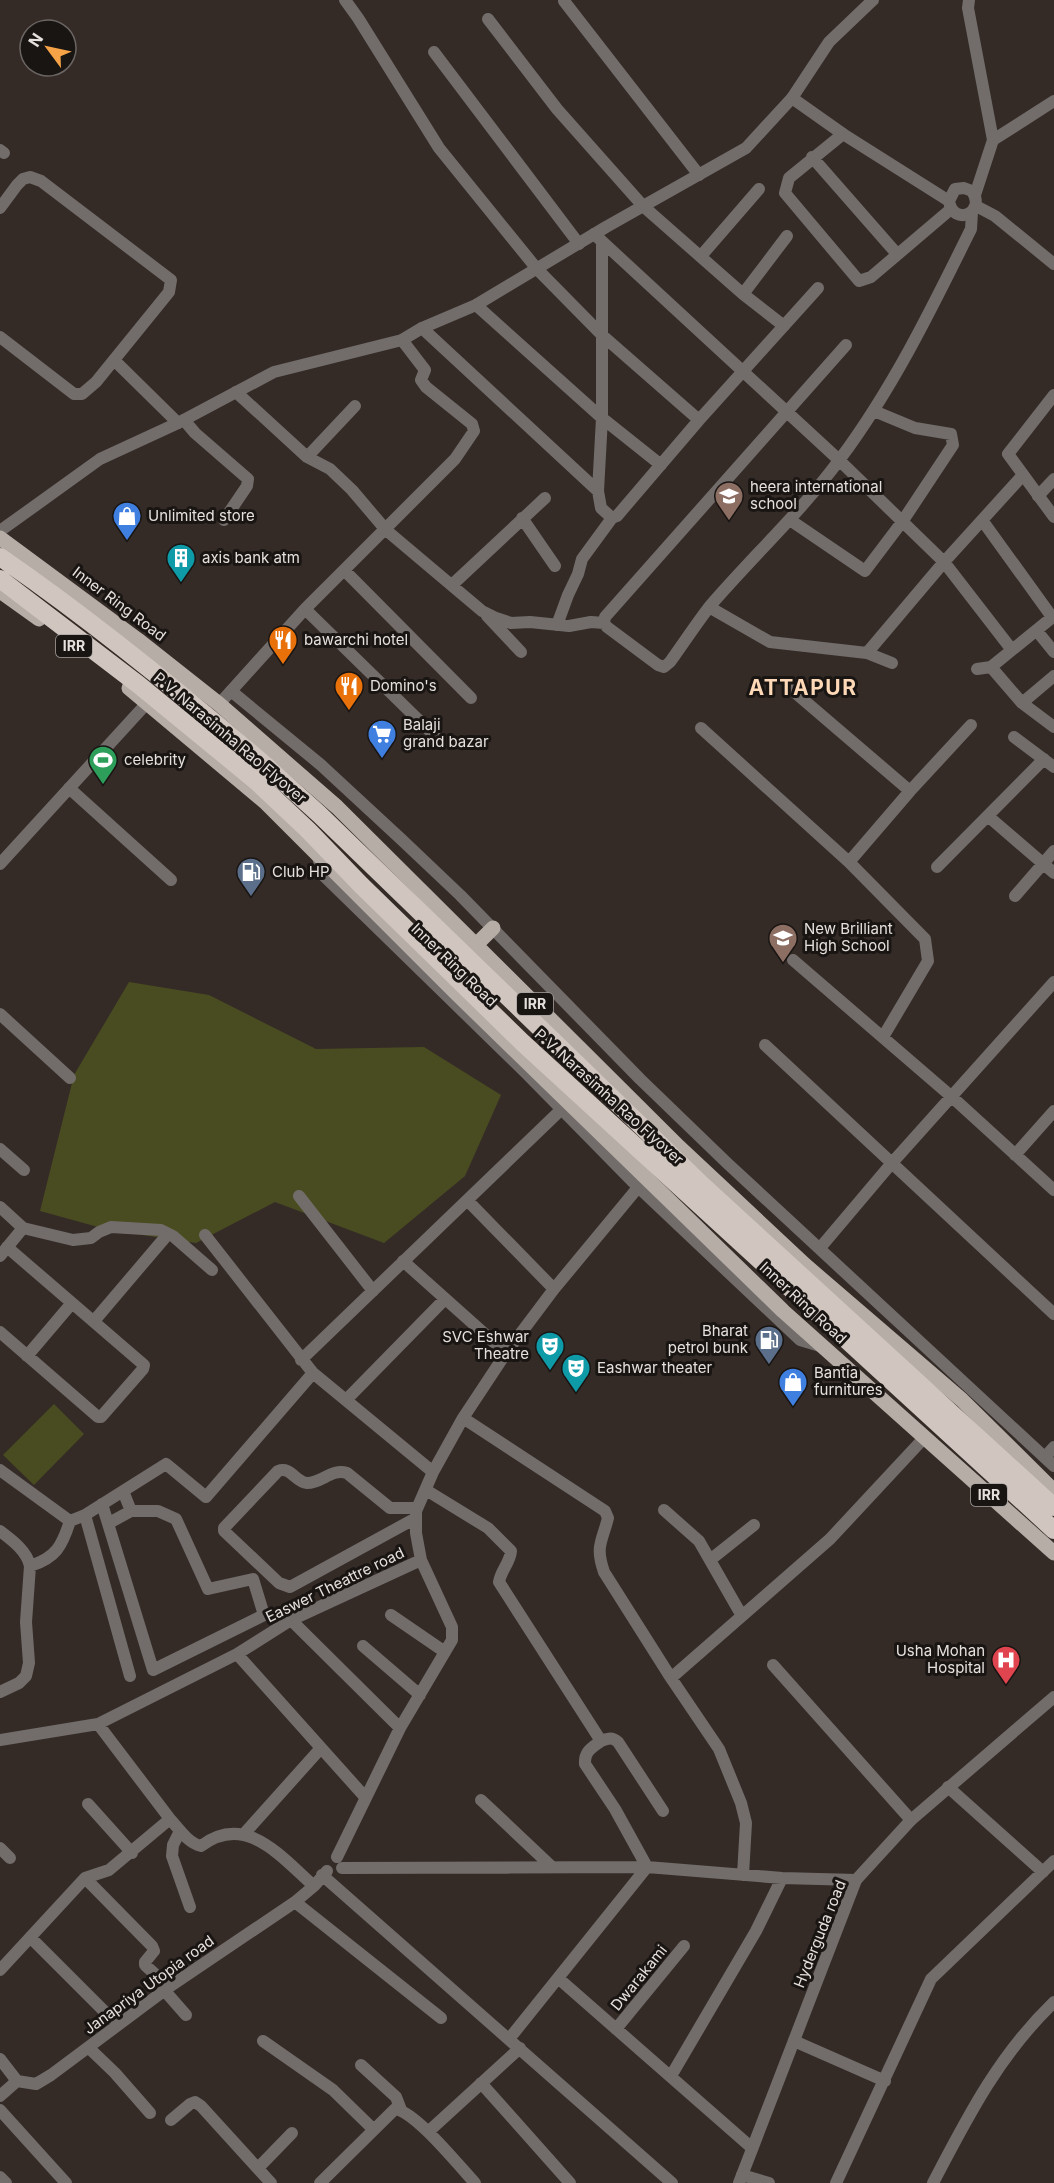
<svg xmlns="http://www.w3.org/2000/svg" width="1054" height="2183" viewBox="0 0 1054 2183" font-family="Inter,sans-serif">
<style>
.green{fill:#494c20}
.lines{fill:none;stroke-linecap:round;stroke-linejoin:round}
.minor{stroke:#726d6a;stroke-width:12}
.tertiary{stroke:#726d6a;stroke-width:12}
.primary{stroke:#b6ada7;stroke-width:15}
.motorway{stroke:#d1c6bf;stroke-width:18}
.motorway-bridge{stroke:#d1c6bf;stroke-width:18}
.labels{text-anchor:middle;stroke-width:6;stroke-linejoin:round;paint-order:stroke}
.shield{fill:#191513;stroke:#a8a3a0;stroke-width:1.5}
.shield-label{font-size:14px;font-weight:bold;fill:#e6e0dd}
.poi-label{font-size:15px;fill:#e6e0dd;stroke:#191513;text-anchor:start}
.street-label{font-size:15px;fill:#e6e0dd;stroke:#191513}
.district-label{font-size:21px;font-weight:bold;letter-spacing:1.5px;fill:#fdd9b7;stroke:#191513}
</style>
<rect width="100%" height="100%" fill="#342b27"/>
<path class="green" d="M129,982L209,995L316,1049L424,1047L501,1095L465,1176L384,1243L275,1202L196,1243L109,1230L40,1211L74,1075Z
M54,1404L84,1434L34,1485L3,1455Z"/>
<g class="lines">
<path class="minor" d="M345,0L358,18L439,148L537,269L603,336L699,420
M969,0L968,8L993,140L975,195
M564,1L699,175
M488,19L557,109L643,206L743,294L784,326
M434,52L579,244
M792,98L829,42L873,0
M843,134L789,178L785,193L859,281L871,277L951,209
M993,140L1054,101
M0,150L4,153
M812,157L897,254
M0,208L17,185L23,179L30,177L41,181L171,280L169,292L96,382L82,394H74L0,337
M594,234L839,460L944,562L1012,650
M602,243V418L598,491L601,508L612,518L617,516L699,420L818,288
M701,256L759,189
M743,294L787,236
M476,305L602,418L661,465
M422,328L598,491
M114,360L178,423
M236,392L307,457L330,469L352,490L386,530L482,611L496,618L511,623L530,622L569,626L591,622L604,623L607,627L658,665L664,667L670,662C683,644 696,624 710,606C753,556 801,512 840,459C893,388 932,308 971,229L972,212
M184,420L195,433L248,479L247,486L224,520
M307,457L355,406
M1038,496L1054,479
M522,518L555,566
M790,520L865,571L902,522L953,445L951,434L915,428L874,411
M982,520L1052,617
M345,571L471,698
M453,584L545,498
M709,607L770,642L867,653L892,663
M305,609L437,738
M487,616L521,652
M604,623L605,617L846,345
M557,625L568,595L578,574L582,559L612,518
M1037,631L1054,652
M867,653L944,562L1023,475
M991,667L1022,703L1054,727
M977,669L991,667L1054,616
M792,690L910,791
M231,691L305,609L455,459L474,431L472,424L426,387L421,380L425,370L402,340
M1022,703L1054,676
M701,728L849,862L925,939L928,961L883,1037
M1014,737L1054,767
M69,788L171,880
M989,817L1054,873
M849,862L910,791L971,725
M0,864L147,703
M937,867L1044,759
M1015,896L1054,851
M793,960L952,1097L1054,1190
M0,1014L70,1078
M765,1045L1054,1314
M0,1149L24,1170
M1015,1155L1054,1111
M299,1196L373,1291
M467,1200L554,1289
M0,1207L23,1228L73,1240L91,1238L99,1232L111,1227L161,1230L173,1236L212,1270
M205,1235L313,1373L433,1472
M820,1248L891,1164L1054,982
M0,1256L23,1228
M403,1261L506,1353
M94,1321L168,1234
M0,1332L98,1417H101L143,1369L144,1365L7,1247
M27,1356L72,1303
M301,1360L568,1103
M346,1400L445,1299
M463,1418L605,1511L608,1518C602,1542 595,1546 604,1572L671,1678L719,1749L741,1803L746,1823L743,1875
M1045,1457L1054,1447
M0,1470L70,1521L85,1515L166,1464L206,1497L313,1373
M426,1490L488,1528L511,1551C510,1563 501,1570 499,1582L601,1741C592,1748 584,1751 585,1764L615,1809L647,1867L509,2039
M102,1504L153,1670L264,1615L253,1579L208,1589L176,1519L158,1511H131L123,1491
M664,1510L699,1541L742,1616
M85,1515L130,1676
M416,1518L290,1587L279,1583L224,1531V1528L278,1471C291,1466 295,1482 307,1483C322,1483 332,1468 347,1473L390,1508H417
M109,1523L131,1511
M0,1531C12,1540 27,1551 30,1566L26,1622L29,1663L26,1676L19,1683L0,1692
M710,1560L754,1525
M30,1566C56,1558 62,1546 70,1521
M391,1615L445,1652
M291,1620L400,1728
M363,1646L420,1695
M237,1654L365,1797
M773,1665L911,1820
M671,1678L830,1539L925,1437
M0,1740L98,1724L237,1654L291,1620L421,1560L416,1533V1511L433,1472L463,1418L506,1353L554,1289L645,1179
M601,1741C609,1738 612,1737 618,1742L663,1811
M948,1787L1043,1872
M481,1800L551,1866
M88,1804L132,1853
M170,1819C179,1829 188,1843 201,1846C246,1812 281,1857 314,1886
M180,1831L173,1845L172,1856L190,1907
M243,1835L321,1748
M0,1848L10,1858
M337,1857L400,1728L452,1640V1627L421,1560
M342,1868L647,1867L782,1878L856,1880
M322,1875L672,2183
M85,1878L152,1946L154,1951L145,1962V1965L169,1987
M295,1902L441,2018
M31,1938L118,2025
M0,1970L85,1878L109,1870L170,1819L98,1724
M558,1978L752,2148
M164,1990L186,2015
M616,2029L684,1946
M263,2041L333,2090L373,2129
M794,2041L885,2081
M89,2048L115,2073L150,2113
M0,2059L17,2081
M361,2065L396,2097L401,2110
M671,2076L756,1931L782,1878
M481,2083L570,2183
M0,2096L17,2081L36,2084L51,2075L169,1987L295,1902L314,1886L327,1871
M0,2110L66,2183
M171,2120L190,2104L195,2102L201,2106L271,2183
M428,2132L520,2048
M258,2168L292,2133
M742,2175L769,2183
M0,2177L6,2183
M320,2183L395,2109C416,2112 459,2166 475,2183
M836,2183L931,1979L1054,1861
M933,2183C968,2116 999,2055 1054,2002"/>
<path class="tertiary" d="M976,206L995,216L1054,264
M1054,395L1008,454L1054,517
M0,531L100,459L178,423L274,372L402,340L422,328L476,305L606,227L746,148L792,98L843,134L949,201C953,227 987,213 972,191L964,188L955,189L949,201
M219,704L231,691L321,765L402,840L460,895L640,1079L727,1163L1054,1466
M318,856L322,874L526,1073L637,1186L800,1340L820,1346
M739,2183L856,1880L911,1820L1054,1697"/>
<path class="primary" d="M0,538L138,640L219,704L337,807L679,1147L805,1265L962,1400L1054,1491
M0,591L39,619
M129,688L265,802L454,991L783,1311L1054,1553
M476,945L493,928"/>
<path class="motorway" d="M0,557C93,621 180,692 266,766
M0,579L139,685L256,781"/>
<path class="motorway-bridge" d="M266,766L319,814L703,1186L1054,1507
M256,781L308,830L361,885L523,1043L1054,1530"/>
</g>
<defs>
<g id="university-pin" transform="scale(1.5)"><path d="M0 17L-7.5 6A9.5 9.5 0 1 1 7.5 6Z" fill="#8d6e63" stroke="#191513"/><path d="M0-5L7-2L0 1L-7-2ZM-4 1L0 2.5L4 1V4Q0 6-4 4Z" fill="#fff"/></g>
<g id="shop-pin" transform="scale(1.5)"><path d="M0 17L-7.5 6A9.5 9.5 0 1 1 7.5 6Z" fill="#3f7fe0" stroke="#191513"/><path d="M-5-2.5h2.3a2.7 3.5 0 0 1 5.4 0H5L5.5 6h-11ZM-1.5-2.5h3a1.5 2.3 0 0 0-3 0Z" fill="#fff"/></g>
<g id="building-pin" transform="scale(1.5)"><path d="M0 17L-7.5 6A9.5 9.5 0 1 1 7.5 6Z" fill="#0f9aa8" stroke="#191513"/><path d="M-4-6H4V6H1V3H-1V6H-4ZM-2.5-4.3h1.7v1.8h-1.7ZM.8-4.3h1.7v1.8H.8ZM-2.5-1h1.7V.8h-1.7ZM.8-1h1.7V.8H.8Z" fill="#fff"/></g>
<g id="restaurant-pin" transform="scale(1.5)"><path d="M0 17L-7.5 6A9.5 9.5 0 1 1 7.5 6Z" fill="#e8710a" stroke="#191513"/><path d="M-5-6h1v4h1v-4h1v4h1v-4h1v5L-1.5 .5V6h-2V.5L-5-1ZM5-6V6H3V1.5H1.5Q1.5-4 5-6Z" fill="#fff"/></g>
<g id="supermarket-pin" transform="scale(1.5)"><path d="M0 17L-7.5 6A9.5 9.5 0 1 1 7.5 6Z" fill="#3f7fe0" stroke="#191513"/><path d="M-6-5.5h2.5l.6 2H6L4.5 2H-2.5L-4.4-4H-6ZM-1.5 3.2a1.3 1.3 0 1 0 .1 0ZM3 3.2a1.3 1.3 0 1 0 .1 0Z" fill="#fff"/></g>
<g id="stadium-pin" transform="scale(1.5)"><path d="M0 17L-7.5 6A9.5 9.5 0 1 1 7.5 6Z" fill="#2e9e5b" stroke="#191513"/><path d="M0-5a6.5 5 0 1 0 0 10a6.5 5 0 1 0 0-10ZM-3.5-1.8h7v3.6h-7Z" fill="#fff"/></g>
<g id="fuel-pin" transform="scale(1.5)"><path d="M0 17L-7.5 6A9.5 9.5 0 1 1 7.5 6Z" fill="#5c6f8a" stroke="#191513"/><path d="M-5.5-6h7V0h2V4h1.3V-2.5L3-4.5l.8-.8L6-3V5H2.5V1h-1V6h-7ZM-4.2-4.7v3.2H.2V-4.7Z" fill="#fff"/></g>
<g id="theatre-pin" transform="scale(1.5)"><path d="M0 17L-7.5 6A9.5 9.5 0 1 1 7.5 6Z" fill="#0f9aa8" stroke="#191513"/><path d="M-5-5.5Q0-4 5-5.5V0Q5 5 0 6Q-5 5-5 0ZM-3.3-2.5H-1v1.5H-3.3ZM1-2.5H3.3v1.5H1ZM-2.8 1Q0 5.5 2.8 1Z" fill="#fff"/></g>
<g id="hospital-pin" transform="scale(1.5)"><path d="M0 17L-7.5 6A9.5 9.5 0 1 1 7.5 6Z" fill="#e0444e" stroke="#191513"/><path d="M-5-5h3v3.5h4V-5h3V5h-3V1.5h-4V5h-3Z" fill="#fff"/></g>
</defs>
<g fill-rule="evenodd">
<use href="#university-pin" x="729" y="496"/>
<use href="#shop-pin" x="127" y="516"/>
<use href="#building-pin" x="181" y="558"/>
<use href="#restaurant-pin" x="283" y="640"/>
<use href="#restaurant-pin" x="349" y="686"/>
<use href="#supermarket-pin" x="382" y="734"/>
<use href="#stadium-pin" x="103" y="760"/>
<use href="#fuel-pin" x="251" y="872"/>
<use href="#university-pin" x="783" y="938"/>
<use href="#fuel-pin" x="769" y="1340"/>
<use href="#theatre-pin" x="550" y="1346"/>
<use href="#theatre-pin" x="576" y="1368"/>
<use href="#shop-pin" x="793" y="1382"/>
<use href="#hospital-pin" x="1006" y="1660"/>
</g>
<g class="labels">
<g class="shield">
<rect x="56" y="635" width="36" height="22" rx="4.5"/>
<rect x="517" y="993" width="36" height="22" rx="4.5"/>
<rect x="971" y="1484" width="36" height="22" rx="4.5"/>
</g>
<g class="shield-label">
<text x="74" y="651">IRR</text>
<text x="535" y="1009">IRR</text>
<text x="989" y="1500">IRR</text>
</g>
<g class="poi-label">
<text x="750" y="492">heera international<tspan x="750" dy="17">school</tspan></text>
<text x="148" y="521">Unlimited store</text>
<text x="202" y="563">axis bank atm</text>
<text x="304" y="645">bawarchi hotel</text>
<text x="370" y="691">Domino's</text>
<text x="403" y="730">Balaji<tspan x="403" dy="17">grand bazar</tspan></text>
<text x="124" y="765">celebrity</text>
<text x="272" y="877">Club HP</text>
<text x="804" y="934">New Brilliant<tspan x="804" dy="17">High School</tspan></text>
<text x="748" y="1336" text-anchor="end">Bharat<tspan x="748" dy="17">petrol bunk</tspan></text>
<text x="529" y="1342" text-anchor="end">SVC Eshwar<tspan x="529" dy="17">Theatre</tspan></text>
<text x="597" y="1373">Eashwar theater</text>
<text x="814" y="1378">Bantia<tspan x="814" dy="17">furnitures</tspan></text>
<text x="985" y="1656" text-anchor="end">Usha Mohan<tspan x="985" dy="17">Hospital</tspan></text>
</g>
<g class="street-label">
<text transform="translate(119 604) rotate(37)" y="5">Inner Ring Road</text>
<text transform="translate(230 738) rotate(40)" y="5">P.V. Narasimha Rao Flyover</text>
<text transform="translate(454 965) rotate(44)" y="5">Inner Ring Road</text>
<text transform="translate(609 1097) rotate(42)" y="5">P.V. Narasimha Rao Flyover</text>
<text transform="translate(803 1303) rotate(43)" y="5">Inner Ring Road</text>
<text transform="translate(335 1585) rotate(-26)" y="5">Easwer Theattre road</text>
<text transform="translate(820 1934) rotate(-68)" y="5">Hyderguda road</text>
<text transform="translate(639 1978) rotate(-51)" y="5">Dwarakami</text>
<text transform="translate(149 1985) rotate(-36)" y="5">Janapriya Utopia road</text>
</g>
<g class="district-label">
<text x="803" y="695">ATTAPUR</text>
</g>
</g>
<g transform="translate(48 48) rotate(303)"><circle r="28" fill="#191513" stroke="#6b6664" stroke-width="1.5"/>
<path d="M0-4.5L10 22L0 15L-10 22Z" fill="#f5a346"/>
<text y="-9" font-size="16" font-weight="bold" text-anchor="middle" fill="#e6e0dd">N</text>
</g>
</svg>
